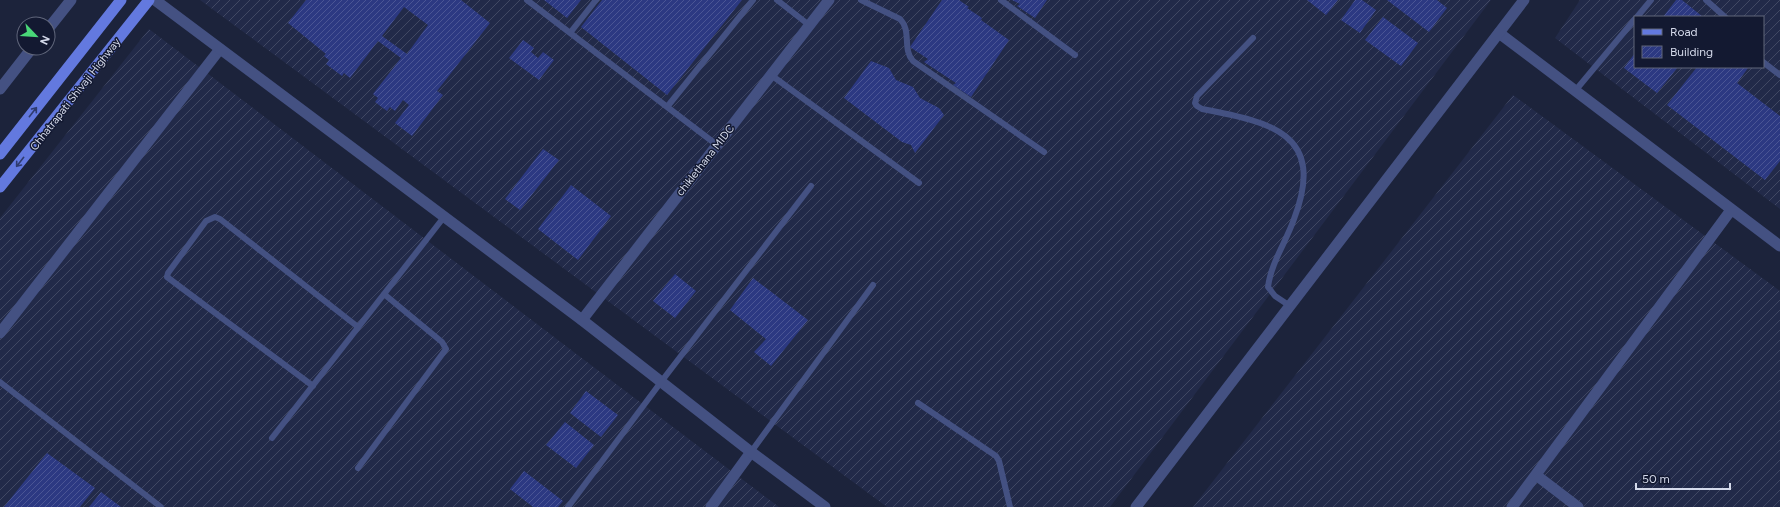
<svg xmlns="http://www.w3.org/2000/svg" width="1780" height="507" viewBox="0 0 1780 507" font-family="Figtree,sans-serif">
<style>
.industrial{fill:url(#industrial-furrows);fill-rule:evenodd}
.building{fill:url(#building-hatch);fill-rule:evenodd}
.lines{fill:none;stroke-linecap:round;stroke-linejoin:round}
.service{stroke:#445182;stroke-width:6}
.minor{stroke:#445182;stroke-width:11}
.tertiary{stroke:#445182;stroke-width:11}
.primary{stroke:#6379df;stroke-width:11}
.oneway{stroke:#2f3b6e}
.labels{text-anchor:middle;stroke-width:3;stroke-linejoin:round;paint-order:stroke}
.street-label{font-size:11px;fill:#d4d9ea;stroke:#131931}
</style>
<defs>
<pattern id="industrial-furrows" width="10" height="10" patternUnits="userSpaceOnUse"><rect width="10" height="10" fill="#222a49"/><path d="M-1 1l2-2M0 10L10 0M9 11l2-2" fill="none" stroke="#414863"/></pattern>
<pattern id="building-hatch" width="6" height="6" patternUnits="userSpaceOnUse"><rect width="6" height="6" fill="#2c3982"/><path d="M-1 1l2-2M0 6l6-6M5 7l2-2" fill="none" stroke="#4a5594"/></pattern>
</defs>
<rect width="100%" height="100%" fill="#1c233b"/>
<path class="industrial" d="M200,0H1491L1110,507H887Z
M1580,0H1780V209L1555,38ZM1635,17H1763V67H1635Z
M149,29L583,359L779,507H0V218Z
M1513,95L1780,291V507H1193Z"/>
<path class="building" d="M306,0H461L490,23L437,91L443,95L412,136L395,123L409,105L403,100L395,111L390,107L387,111L375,102L378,98L373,94L401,58L378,41L350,78L344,73L342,76L326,64L329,60L324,56L326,54L288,23ZM404,7L428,25L407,54L382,36Z
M544,0H581L567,18Z
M602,0H742L667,95L581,27Z
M942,0H959L969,7L967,8L982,18L981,20L1009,40L971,97L953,85L956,83L924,62L928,59L910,47Z
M1012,0H1047L1035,18L1017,6L1020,4Z
M1307,0H1338L1326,15Z
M1355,0H1362L1376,10L1360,33L1341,20Z
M1387,0H1437L1447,8L1429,32Z
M1676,0H1682L1703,17H1663Z
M1383,17L1418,43L1401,66L1365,40Z
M523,40L534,48L531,52L538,58L543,52L554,60L539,80L509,58Z
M1635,53V67H1678L1657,93L1624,68Z
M871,61L889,68L896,80L913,87L920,98L939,108L944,115L915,153L911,145L902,142L844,98Z
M1697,67H1747L1748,68L1737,83L1780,116V161L1765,180L1667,105Z
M543,149L559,160L520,210L505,199Z
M571,185L611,216L578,260L538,229Z
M675,274L696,291L675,318L653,301Z
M753,278L808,320L771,366L754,352L766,339L730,310Z
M586,391L618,415L601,437L570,413Z
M565,422L594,445L576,468L546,445Z
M47,453L95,488L80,507H4Z
M524,471L563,501L558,507H533L510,489Z
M101,492L121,507H89Z"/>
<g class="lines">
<path class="service" d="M527,0L717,145
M777,0L809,25
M861,0L900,19C912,31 902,49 913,61L1044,152
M1001,0L1075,55
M1706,0L1725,17
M1637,17L1651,0
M570,33L596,0
M1253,38L1197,96L1195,103L1197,106L1202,109C1270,122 1327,133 1294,219C1286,242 1271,263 1268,287L1275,296L1290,306
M1763,62L1780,75
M771,75L919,183
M1575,91L1635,19
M667,107L753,0
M0,382L161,507
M313,386L167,277L168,273L206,221L215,217L220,219L358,327
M918,403L996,456L999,461L1010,507
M272,438L444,217
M751,452L873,285
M358,468L446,349L442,342L384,294
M568,507L661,382L811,186"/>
<path class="minor" d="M48,29L71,0
M1499,33L1780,246
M0,89L32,48
M582,320L829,0
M0,333L220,49
M1536,475L1578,507
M711,507L751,452
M1512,507L1731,210"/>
<path class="tertiary" d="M155,0L582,320L751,452L825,507
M1136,507L1524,0"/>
<path class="primary" d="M0,154L121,0
M0,187L149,0"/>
</g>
<defs><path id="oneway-shaft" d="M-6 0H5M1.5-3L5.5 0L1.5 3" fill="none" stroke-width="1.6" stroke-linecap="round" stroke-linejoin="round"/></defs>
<g class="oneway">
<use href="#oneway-shaft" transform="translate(33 112) rotate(-52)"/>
<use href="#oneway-shaft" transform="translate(20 162) rotate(128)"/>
</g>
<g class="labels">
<g class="street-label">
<text transform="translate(75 94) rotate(-52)" y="4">Chhatrapati Shivaji Highway</text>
<text transform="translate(705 160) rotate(-52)" y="4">chiklethana MIDC</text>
</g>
</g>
<rect x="1634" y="16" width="130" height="52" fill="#131931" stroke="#60667b"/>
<rect x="1642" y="29" width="20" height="6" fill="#6379df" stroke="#60667b"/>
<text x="1670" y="36" font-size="12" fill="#d4d9ea">Road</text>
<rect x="1642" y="46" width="20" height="12" fill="url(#building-hatch)" stroke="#60667b"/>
<text x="1670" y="56" font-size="12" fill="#d4d9ea">Building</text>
<g transform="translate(36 36) rotate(115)"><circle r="19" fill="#131931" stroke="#60667b"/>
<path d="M0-3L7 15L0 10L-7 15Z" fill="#49d778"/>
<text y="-6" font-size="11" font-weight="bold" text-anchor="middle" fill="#d4d9ea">N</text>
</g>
<path d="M1636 483v6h94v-6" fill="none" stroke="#d4d9ea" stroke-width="2"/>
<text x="1642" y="483" font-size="12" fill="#d4d9ea" stroke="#131931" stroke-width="3" paint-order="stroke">50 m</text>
</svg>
